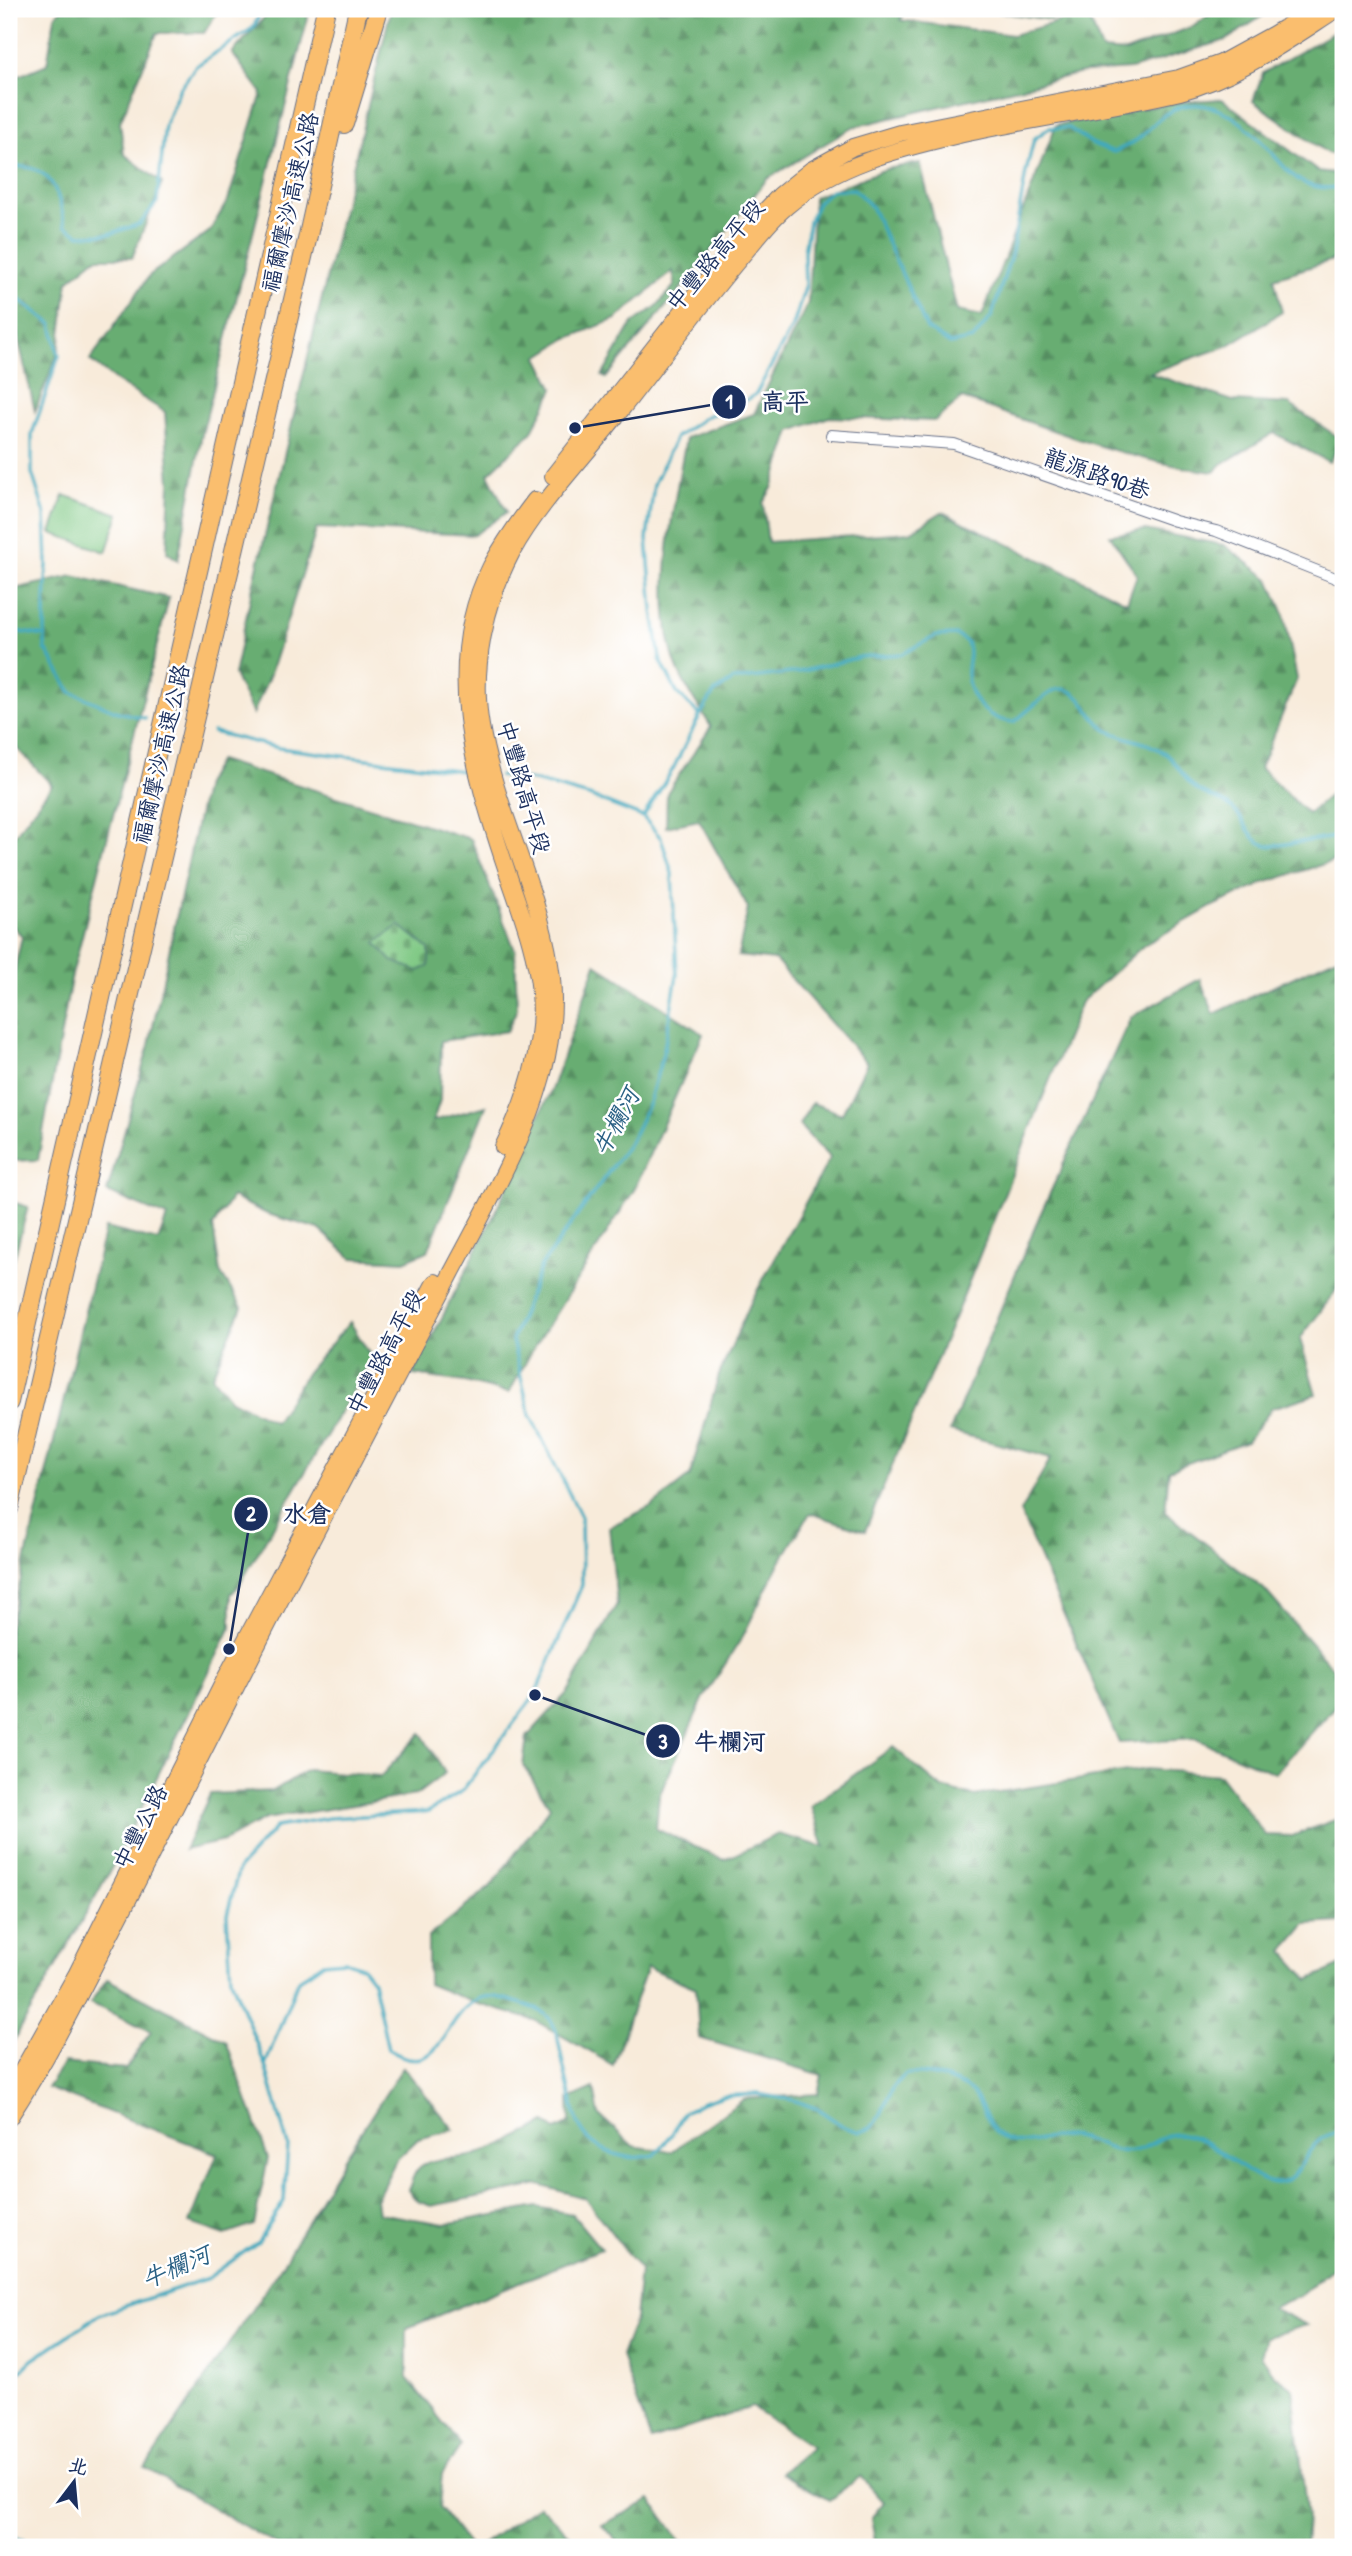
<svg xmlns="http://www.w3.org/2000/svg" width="1352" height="2556" viewBox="0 0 1352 2556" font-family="'Patrick Hand','LXGW WenKai TC',sans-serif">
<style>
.forest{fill:url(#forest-firs);stroke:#426e68;stroke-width:2}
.cemetery{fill:url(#cemetery-stones);stroke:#4e7c72;stroke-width:2}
.pitch{fill:#80c985;stroke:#4e7c72;stroke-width:2}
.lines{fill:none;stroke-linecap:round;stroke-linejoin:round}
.stream{stroke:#3fa9be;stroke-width:3.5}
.street-casing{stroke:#687189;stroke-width:12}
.primary-casing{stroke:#687189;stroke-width:18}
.highway-casing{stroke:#687189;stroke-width:20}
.street{stroke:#fff;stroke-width:10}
.primary{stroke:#fabe6e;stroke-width:16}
.highway{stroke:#fabe6e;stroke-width:18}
.labels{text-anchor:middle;stroke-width:5;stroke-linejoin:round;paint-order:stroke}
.street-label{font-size:23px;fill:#1b2f5e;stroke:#fff}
.water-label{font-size:24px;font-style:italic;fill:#296084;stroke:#fff}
.leader{fill:none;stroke:#1b2f5e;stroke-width:2.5}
.callout-dot{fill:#1b2f5e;stroke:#fff;stroke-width:2.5}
.mark-label{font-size:21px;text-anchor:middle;font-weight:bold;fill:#fff}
.callout-label{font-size:24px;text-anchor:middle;font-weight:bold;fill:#1b2f5e;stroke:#fff;stroke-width:5;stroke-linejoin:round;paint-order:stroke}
</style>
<defs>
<pattern id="forest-firs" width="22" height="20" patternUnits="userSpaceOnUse" patternTransform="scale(1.75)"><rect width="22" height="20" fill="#68ad72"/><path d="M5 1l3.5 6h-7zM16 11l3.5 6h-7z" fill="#558d61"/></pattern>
<pattern id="cemetery-stones" width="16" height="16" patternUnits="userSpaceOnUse" patternTransform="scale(1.75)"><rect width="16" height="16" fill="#80c985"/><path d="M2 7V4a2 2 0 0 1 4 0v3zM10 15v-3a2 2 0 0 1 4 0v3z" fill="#68a470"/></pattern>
</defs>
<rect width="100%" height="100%" fill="#fff"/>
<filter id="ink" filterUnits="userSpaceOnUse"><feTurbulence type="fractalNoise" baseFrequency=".0143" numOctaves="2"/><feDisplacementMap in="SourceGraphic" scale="14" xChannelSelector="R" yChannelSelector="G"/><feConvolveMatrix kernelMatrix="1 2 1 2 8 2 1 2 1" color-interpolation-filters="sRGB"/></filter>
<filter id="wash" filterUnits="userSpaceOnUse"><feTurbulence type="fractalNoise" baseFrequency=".00686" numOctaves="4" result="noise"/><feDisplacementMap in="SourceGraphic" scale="28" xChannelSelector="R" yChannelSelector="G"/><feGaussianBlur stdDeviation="1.57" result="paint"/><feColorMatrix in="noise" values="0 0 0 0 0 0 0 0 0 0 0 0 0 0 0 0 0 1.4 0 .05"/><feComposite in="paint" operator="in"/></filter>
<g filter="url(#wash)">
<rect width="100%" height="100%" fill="#f8ebda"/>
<path class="forest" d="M61,9H219L204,33H157L120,122L124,154L162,183L132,258H96L68,281L59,350L35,411L16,329L9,314V80L47,64L55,17Z
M272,9H310L202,434L178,560L167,552L170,483L165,412L116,381L90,360L150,275L210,231L228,200L262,93L232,53Z
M391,9H908L900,20L1013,35L1087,13L1102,50L1126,52L1194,26L1217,9H1273L1226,40L1131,69L1086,72L853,127L767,179L688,280L606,378L602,376L633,323L657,306L675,285L673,271L616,319L566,339L538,357L554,389L531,433L488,474L507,512L474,535L317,528L270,674L253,714L234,675L252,590Z
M996,9H1088L1050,20L998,12Z
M1343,27V157L1327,153L1253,101L1263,73Z
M1222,99L1317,171L1343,174V257L1274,278L1282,312L1227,346L1149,373L1233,401L1289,404L1342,440L1329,462L1274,433L1222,464L1214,472C1130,462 1042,426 962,398L935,421L829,417L791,431L772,488L763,503L768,542L910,532L942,512L1127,602L1137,575L1110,535L1145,530L1224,545L1269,579L1284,614L1297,679L1260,768L1308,814L1343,784V858L1267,882L1215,905L1144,945L1081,1002L961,1302L865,1531L810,1513L777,1567L743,1636L703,1699L659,1796L656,1829L724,1860L778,1834L824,1847L811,1806L893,1747L942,1788L974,1796L1146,1769L1220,1775L1265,1835L1292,1836L1343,1817V1919L1341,1922L1306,1924L1283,1951L1309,1980L1343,1964V2259L1302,2294L1272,2308L1307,2325L1266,2337L1261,2356L1274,2374L1293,2388L1307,2518L1305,2547H876L871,2518L884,2502L861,2476L829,2500L781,2473L812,2447L752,2407L651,2440L621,2356L635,2319L640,2270L585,2198L539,2185L431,2206L417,2201L408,2190C412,2182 413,2172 421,2166C436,2156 458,2160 475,2155C499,2147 523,2135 546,2123L556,2130L570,2123L569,2099L594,2088L599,2115L633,2146L671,2152L744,2099L818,2094L822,2075L699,2038L696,1988L647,1967L613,2065L534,2020L475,2003L428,1984V1937L490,1887L550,1807L523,1765L527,1737L568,1692L617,1604L609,1527L652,1506L690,1476L719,1375L752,1300L830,1158L799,1125L812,1103L842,1114L867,1063L775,960L738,956L748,908L699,820L666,827L667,793L711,727C701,709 687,691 679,672C650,606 674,506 686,438L754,414L808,303L814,197L886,169L920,163L957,311L982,316L1056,125L1177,102Z
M73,576L169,598L71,979L38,1160L9,1161V995L22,936L9,922V843L52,785L9,740V590Z
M219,760L471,839L515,950L517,1009L507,1031L441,1041L440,1100L433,1121L486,1106L428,1251L404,1261L352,1258L319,1229L267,1214L232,1197L213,1226L220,1272L242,1307L212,1376L231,1400L275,1422L307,1372L350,1322L372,1358L238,1587L231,1594V1627L115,1862L9,2049V1628L105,1228L158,1241L167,1217L107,1192L149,1045L205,784Z
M1343,954V1281L1300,1339L1316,1394L1272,1408L1247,1441L1169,1470L1165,1512L1264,1589L1343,1680V1698L1275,1773L1196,1739L1119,1743L1020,1512L1051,1458L950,1431L1039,1217L1131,1017L1200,979L1214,1014Z
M596,964L703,1034L634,1190L532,1351L509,1393L465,1382L413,1375L495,1213L551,1090Z
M9,1201L28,1207L9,1277Z
M421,1733L445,1773L416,1795L265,1819L224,1841L184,1850L210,1794L273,1791L307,1770L381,1776Z
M107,1979L226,2041L268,2158L254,2225L225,2235L190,2223L217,2154L47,2088L64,2063L126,2069L151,2031L90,2003Z
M403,2067L454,2130L418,2139L396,2160L376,2200L378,2213L445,2224L537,2207L572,2214L601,2249L407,2328V2378L461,2445L442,2474L439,2507L470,2547H280L145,2468L284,2262L344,2158Z
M651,2500L682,2543L684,2547H621L602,2525Z
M539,2505L582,2547H478Z"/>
<path class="cemetery" d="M399,925L429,949V966L418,971L392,961L376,943Z"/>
<path class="pitch" d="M64,495L119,514L106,552L51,533Z"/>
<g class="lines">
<path class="stream" d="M9,167C51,162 59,191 65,226L80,235L109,234L140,224L157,202L165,125L179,90L196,66L253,28L262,9
M9,292L52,324L59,356L32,434V473L45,514L47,564L45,601V648L71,692L118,712L145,718
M9,630L45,636
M700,715L677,693L660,659L653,611L647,539L654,484L676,437L707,416L740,404L756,394L794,323L805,287L804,252L809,222L818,202L831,190L854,189L871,206L927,329L950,344L973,339L992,316L1012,252L1026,172L1034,139L1049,128H1069L1093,144L1114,152C1122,148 1131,144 1138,139C1152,127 1161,113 1180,107C1217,96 1248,126 1271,152C1282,164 1291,177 1306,184C1319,189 1330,188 1343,187
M213,732L279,748L471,772
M643,817L673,769L700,715L714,693L733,680L799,672L860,657L902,654L936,636L956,635L967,642C972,657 966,661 967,675C969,701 989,721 1014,722C1025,714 1049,689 1061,689C1082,688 1090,720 1107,730C1126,740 1149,741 1166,754C1178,764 1185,782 1198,790C1210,798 1225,800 1235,811C1249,825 1249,843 1271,846L1343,836
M265,2065L298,1980L323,1963L344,1961L362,1967L373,1981L388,2049C442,2083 440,2020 476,2000C487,1994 500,1997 512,2001C522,2004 538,2007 546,2015C557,2024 558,2041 561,2054C565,2074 572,2109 580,2127C588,2144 610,2155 628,2157C636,2159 646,2156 655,2155L672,2134L684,2112L701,2103L723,2096L758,2094L793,2100L818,2109L844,2127L860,2132L871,2128L881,2114L893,2087L906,2074C927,2072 966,2080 978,2100C985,2112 989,2127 1000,2136C1020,2151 1045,2136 1067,2136C1090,2136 1110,2155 1133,2151C1148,2149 1161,2134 1177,2134C1215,2134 1240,2179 1276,2183C1303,2185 1303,2132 1343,2132
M9,2383L32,2360L99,2315L208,2278L258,2242L284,2201L288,2146L265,2065L231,1979L227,1915L239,1868L276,1827L329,1818L428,1812L462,1791L535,1695L582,1585L581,1517L530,1415L512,1340L541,1266L630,1142L649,1103L664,1050L677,975L672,873L661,838L643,817L589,796L535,781L500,776
M9,2535L40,2547"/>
</g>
</g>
<g filter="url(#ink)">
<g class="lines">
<g class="street-casing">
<path id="street" d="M831,435L954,444L1175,521L1216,531L1343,581"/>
</g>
<g class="primary-casing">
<path id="primary" d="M553,476L744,233L780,195L811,170L853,147L900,133L1179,78L1221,63L1272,35L1315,9
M503,1147C525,1102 545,1044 540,993C536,948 519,908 505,865C473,770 442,662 491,566C504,542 519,521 535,500
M9,2094L76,1975L226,1677L435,1282
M9,2118C54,2049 90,1973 128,1900C189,1781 248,1661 310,1543C357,1453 404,1364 451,1274C481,1217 521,1148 539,1087C551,1049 557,1004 550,964C537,883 495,808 481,726C471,669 485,603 512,552C541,500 585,457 621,410C661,359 699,307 740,258C755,241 769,221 786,207C837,163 899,149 963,134C1035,118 1108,109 1180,92C1238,77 1287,41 1337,9"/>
</g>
<g class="highway-casing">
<path id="highway" d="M344,124L379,9
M9,1402L326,9
M9,1509L307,240L358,9"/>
</g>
<use href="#street" class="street"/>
<use href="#primary" class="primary"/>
<use href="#highway" class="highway"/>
</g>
</g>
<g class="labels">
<g class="street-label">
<text transform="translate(290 202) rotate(-77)" y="8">福爾摩沙高速公路</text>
<text transform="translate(715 255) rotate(-50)" y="8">中豐路高平段</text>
<text transform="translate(1097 474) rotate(19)" y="8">龍源路90巷</text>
<text transform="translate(161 754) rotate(-77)" y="8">福爾摩沙高速公路</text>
<text transform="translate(524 787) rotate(74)" y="8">中豐路高平段</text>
<text transform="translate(385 1352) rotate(-62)" y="8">中豐路高平段</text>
<text transform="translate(140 1827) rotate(-63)" y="8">中豐公路</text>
</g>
<g class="water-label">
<text transform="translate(616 1122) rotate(-62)" y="8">牛欄河</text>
<text transform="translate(176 2267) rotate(-23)" y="8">牛欄河</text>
</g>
</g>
<path class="leader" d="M575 428L729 402M229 1649L251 1514M535 1695L663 1741"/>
<g class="callout-dot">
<circle cx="575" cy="428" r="7"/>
<circle cx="229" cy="1649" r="7"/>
<circle cx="535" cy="1695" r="7"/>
<circle cx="729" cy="402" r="18"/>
<circle cx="251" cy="1514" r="18"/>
<circle cx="663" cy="1741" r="18"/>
</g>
<g class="mark-label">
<text x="729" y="409">1</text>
<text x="251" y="1521">2</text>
<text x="663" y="1749">3</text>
</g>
<g class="callout-label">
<text x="785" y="410">高平</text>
<text x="307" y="1522">水倉</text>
<text x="730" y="1750">牛欄河</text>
</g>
<rect width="1352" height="2556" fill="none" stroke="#fff" stroke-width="35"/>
<g transform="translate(74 2482) rotate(16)" stroke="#ffffff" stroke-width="5" paint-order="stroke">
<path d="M0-5L12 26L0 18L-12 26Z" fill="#1b2f5e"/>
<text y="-10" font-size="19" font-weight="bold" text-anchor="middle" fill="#1b2f5e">北</text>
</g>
</svg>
